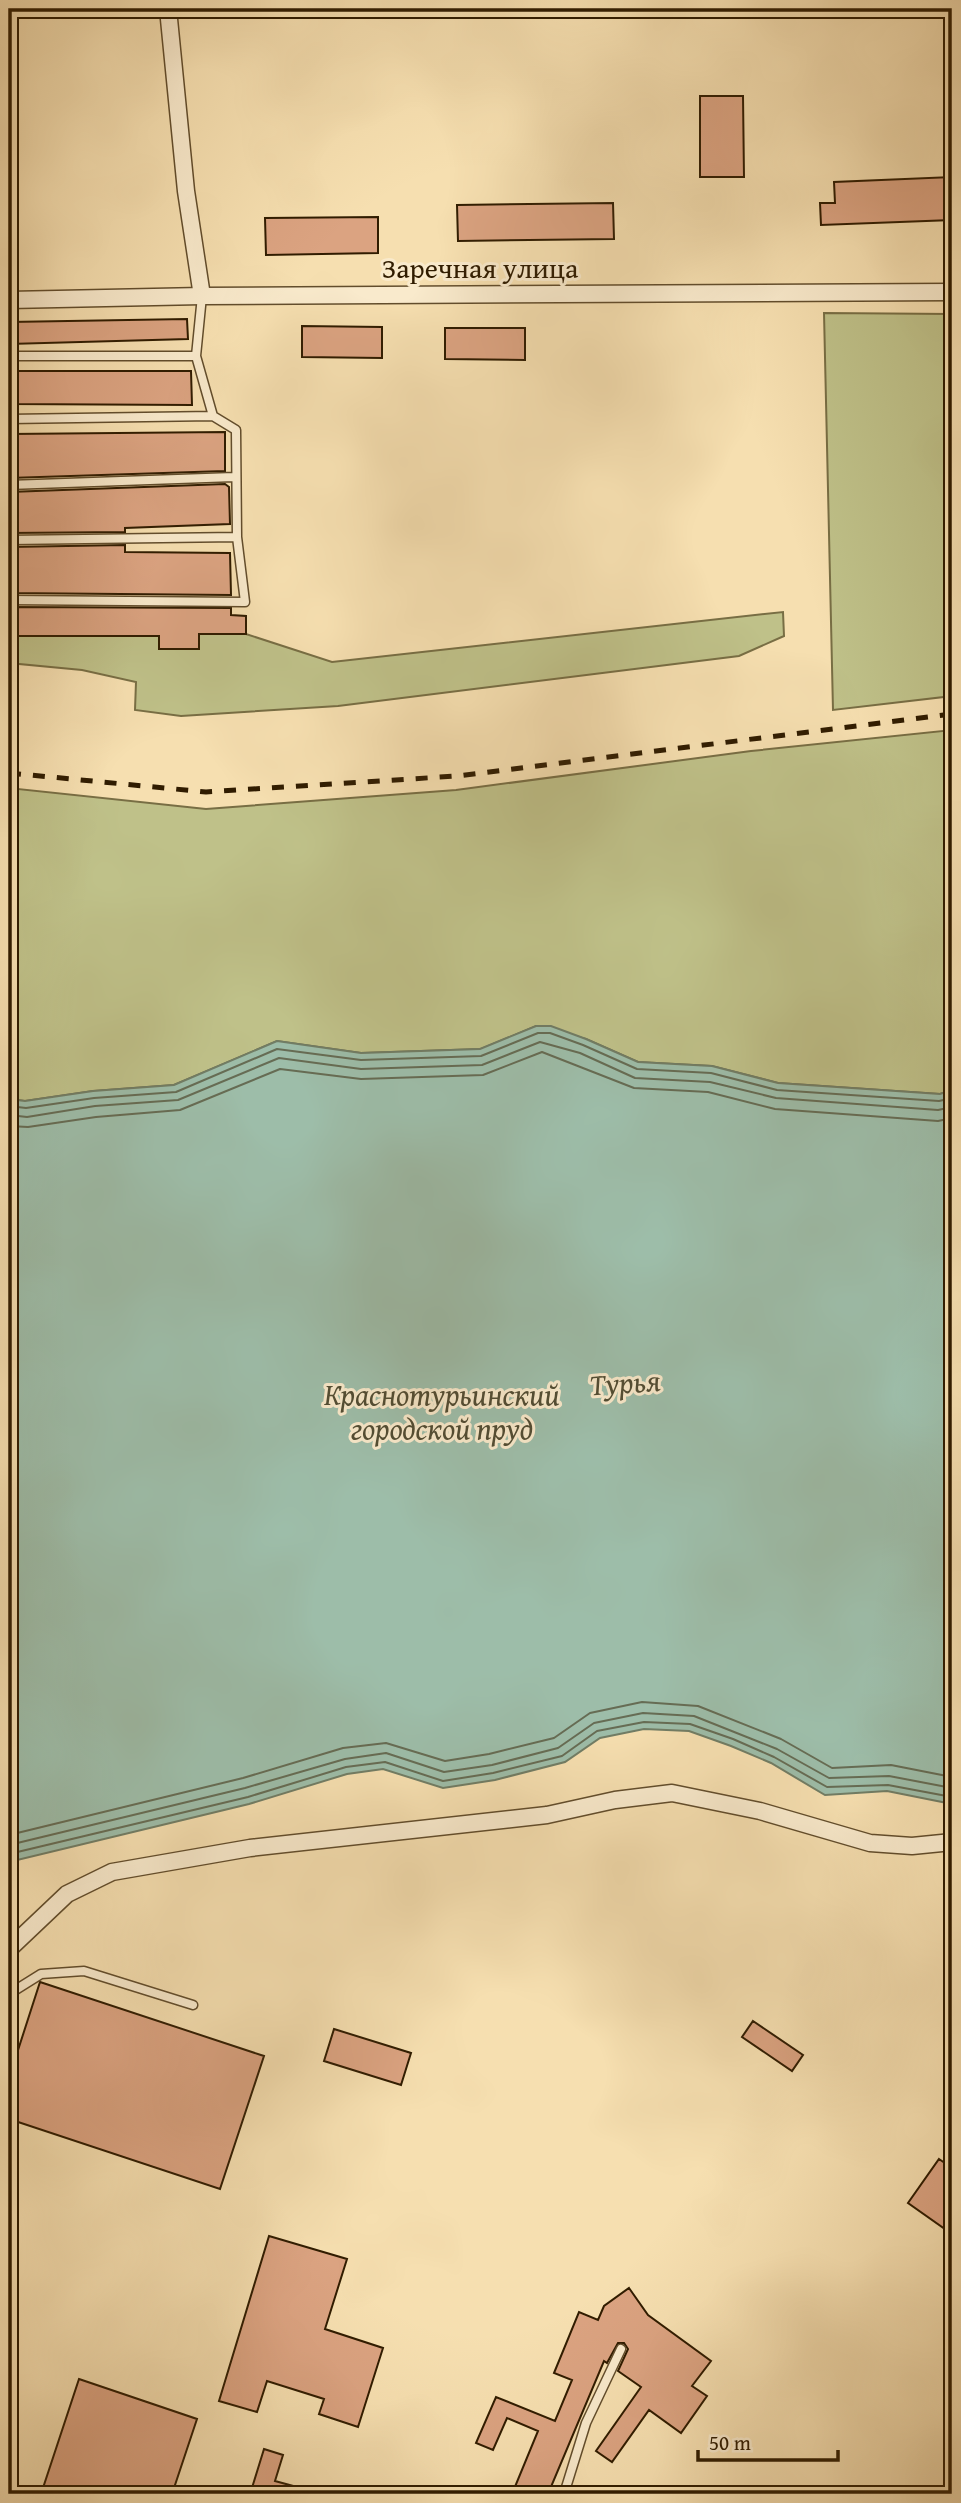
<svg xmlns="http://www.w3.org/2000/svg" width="961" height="2503" viewBox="0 0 961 2503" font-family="'Gentium Book Plus',serif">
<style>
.green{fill:#bfc189;stroke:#786e44;stroke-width:2}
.water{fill:#9dbda9;stroke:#717d65;stroke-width:2}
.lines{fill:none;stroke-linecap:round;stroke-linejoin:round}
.shore{stroke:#666c54;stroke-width:2}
.building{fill:#dba381;stroke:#301c00;stroke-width:2}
.lane-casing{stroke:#624d2c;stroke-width:11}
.street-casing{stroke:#624d2c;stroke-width:19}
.lane{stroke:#f9eacc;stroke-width:8}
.street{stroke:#f9eacc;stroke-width:16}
.rail{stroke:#301c00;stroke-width:5;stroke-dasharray:12 12;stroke-linecap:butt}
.labels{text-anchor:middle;stroke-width:6;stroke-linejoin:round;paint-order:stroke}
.street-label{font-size:28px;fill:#301c00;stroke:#f9eacc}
.water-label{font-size:30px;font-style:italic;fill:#514c33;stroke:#f9eacc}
</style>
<rect width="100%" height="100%" fill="#f6dfb0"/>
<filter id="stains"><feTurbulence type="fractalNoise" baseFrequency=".00286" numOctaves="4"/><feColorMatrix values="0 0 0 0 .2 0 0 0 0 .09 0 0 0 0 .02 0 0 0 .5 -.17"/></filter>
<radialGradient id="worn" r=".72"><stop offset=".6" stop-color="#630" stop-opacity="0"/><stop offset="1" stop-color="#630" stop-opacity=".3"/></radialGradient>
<path class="green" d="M824,313L952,314V696L833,710Z
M783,612L784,636L739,656L338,706L181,716L135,710L136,682L82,670L9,663V636H159L160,649H198L199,634H246L332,662Z
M952,730V1090L940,1094L778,1083L712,1066L638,1062L586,1039L536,1026L481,1049L361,1053L277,1041L174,1085L93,1091L25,1101L9,1099V788L206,809L456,790L751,751Z"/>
<path class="water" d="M536,1026H551L586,1039L638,1062L712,1066L778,1083L940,1094L952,1090V1804L887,1791L825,1795L771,1763L731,1746L689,1731L644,1729L600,1738L565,1762L495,1780L443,1788L383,1769L347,1774L249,1804L9,1862V1099L25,1101L93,1091L174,1085L277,1041L361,1053L480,1049Z"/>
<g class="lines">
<path class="shore" d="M9,1106L26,1108L94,1098L176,1092L277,1049L361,1060L481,1056L538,1033H550L583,1045L637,1069L711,1073L777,1090L939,1101L952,1098
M9,1115L27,1117L95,1106L178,1100L279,1058L361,1069L482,1065L540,1042L580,1053L635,1078L710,1082L776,1098L938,1110L952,1107
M9,1126L28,1127L96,1117L180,1110L280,1069L361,1079L483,1075L542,1052L634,1088L708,1092L775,1109L938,1121L952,1118
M9,1835L243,1778L343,1748L386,1743L445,1761L489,1754L554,1738L590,1713L642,1702L698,1706L781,1739L832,1768L891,1765L952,1777
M9,1845L245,1788L345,1759L386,1753L444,1772L492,1765L558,1748L594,1723L643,1713L694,1716L777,1749L829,1778L889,1776L952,1788
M9,1854L248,1797L346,1767L385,1762L443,1781L493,1773L562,1756L597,1731L644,1722L690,1724L733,1739L774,1757L827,1787L888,1785L952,1797"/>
</g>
<path class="building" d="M700,96H743L744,177H700Z
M952,177V220L821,225L820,203H835L834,182Z
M613,203L614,239L458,241L457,205Z
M378,217V253L266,255L265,218Z
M187,319L188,339L9,344V322Z
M302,326L382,327V358L302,357Z
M445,328H525V360L445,359Z
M9,371H191L192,405L9,404Z
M225,432V471L9,478V434Z
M225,484L229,487L230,524L125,528V532L9,533V492Z
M125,545V552L230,553L231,595L9,593V547Z
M9,607L231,608V615L246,616V634H199V649H159V636H9Z
M40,1982L264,2056L220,2189L9,2119V2078Z
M753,2021L803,2055L792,2071L742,2037Z
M334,2029L411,2053L401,2085L324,2061Z
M939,2159L952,2168V2234L908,2203Z
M269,2236L347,2259L325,2329L383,2348L358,2427L319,2414L324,2399L267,2381L257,2412L219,2401Z
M629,2288L648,2315L711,2361L692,2386L707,2396L681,2433L649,2410L612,2462L596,2451L641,2387L618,2371L628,2349L624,2343H618L607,2363L604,2361L548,2494H512L538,2431L507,2418L493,2450L476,2443L496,2397L555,2421L572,2380L554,2373L579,2312L598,2320L604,2306Z
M79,2379L197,2419L172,2494H41Z
M264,2449L283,2455L275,2481L308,2490L307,2494H261L251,2491Z"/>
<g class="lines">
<g class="lane-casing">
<path id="lane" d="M9,356H196
M9,419L213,416
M9,485L234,477
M9,540L237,537
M9,600L245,602L237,537L236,430L213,416L196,356L202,296
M9,1994L41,1974L84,1971L193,2005
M564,2494L586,2423L621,2349"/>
</g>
<g class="street-casing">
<path id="street" d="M168,9L186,191L202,296
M9,300L202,296L952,292
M9,1949L67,1894L112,1872L250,1848L547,1815L615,1800L672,1793L760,1811L870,1843L912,1846L952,1842"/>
</g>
<use href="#lane" class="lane"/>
<use href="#street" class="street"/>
<path class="rail" d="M9,773L206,792L457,776L952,714"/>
</g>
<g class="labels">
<g class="street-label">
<text x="480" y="278">Заречная улица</text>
</g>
<g class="water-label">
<text transform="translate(625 1383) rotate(-4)" y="10">Турья</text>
<text x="442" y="1405">Краснотурьинский<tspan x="442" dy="34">городской пруд</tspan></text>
</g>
</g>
<rect width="961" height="2503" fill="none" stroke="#f6dfb0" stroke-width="35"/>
<rect x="10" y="10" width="940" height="2482" fill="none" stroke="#301c00" stroke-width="3.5"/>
<rect x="18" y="18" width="926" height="2468" fill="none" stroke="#301c00" stroke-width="2"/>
<path d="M698 2450v10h140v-10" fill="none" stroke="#301c00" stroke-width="3.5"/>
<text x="709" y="2450" font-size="21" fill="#301c00" stroke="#f9eacc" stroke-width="5" paint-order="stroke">50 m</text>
<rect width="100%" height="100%" filter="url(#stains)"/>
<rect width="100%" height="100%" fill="url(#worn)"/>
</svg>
